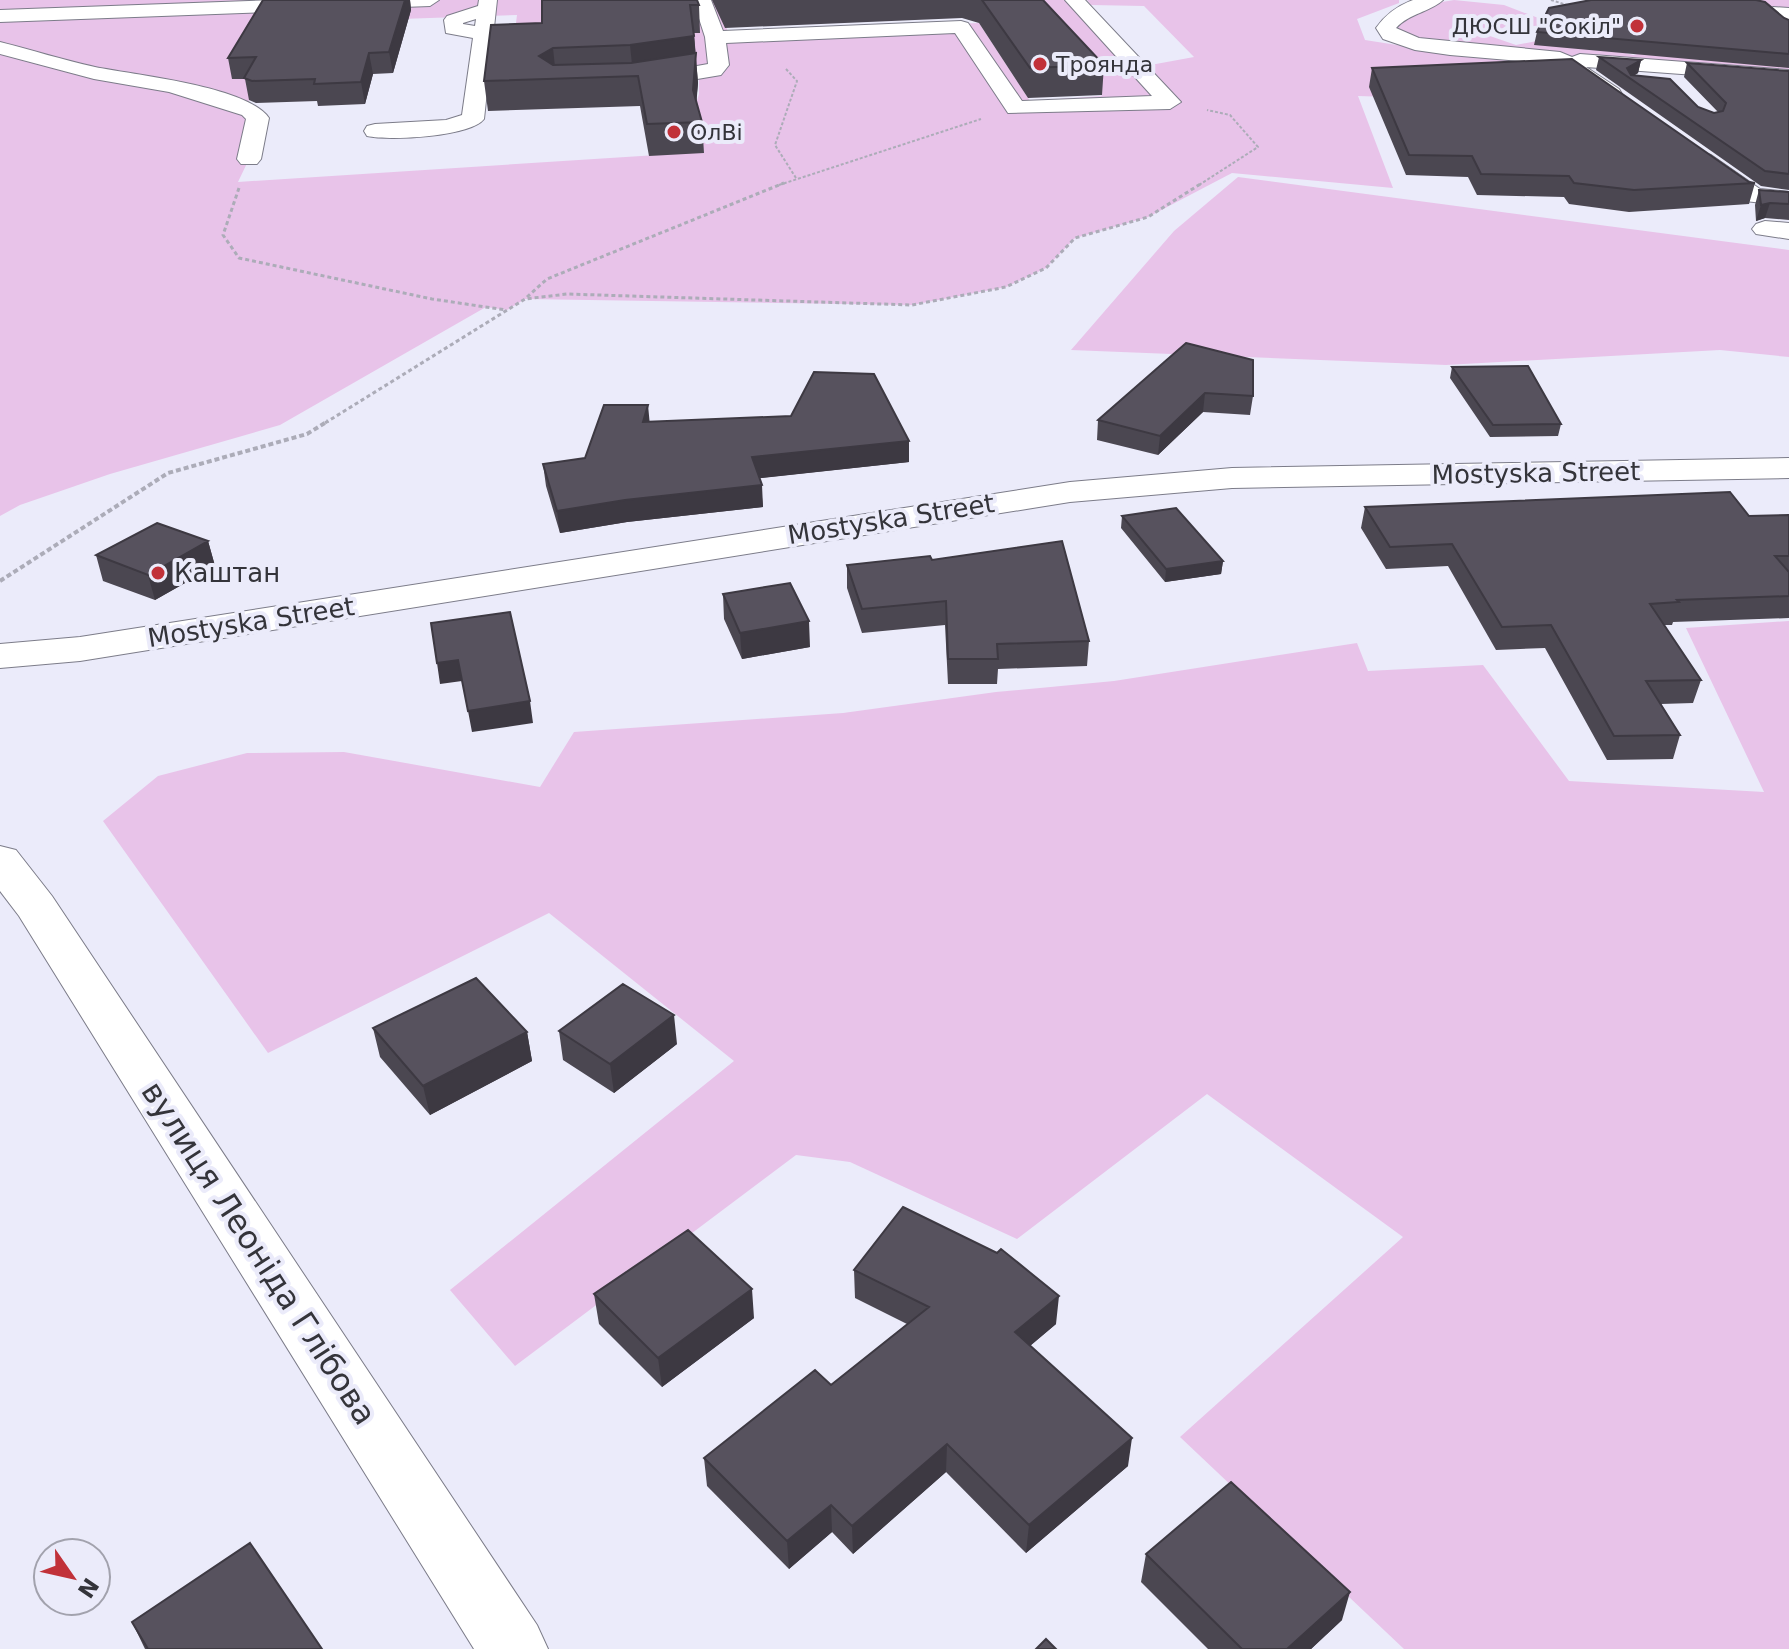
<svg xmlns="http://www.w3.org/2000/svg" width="1789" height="1649" viewBox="0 0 1789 1649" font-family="'DejaVu Sans',sans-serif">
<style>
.green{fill:#e8c3e9;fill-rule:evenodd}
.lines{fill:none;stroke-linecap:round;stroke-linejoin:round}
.minor-casing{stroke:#7c7c89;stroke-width:2}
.major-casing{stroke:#7c7c89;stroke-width:2}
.path-far2{stroke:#acacb8;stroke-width:2;stroke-dasharray:3 2;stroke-linecap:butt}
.path-far1{stroke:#acacb8;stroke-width:3;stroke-dasharray:4 3;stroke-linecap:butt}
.path{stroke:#acacb8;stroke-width:4;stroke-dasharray:5 3;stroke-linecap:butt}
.minor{fill:#fff;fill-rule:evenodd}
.major{fill:#fff;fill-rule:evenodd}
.wall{fill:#4b4751}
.shaded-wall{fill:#3d3942}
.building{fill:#57525e;stroke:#3d3942;stroke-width:2}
.poi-dot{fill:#c13139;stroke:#ebebfa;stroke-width:3}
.labels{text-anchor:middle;stroke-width:8;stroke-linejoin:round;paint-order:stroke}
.far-poi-label{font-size:22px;fill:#34343a;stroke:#ebebfa;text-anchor:start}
.street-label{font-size:26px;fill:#34343a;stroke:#ebebfa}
.poi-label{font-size:26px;fill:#34343a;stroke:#ebebfa;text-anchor:start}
.near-street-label{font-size:32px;fill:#34343a;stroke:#ebebfa}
</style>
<rect width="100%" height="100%" fill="#ebebfa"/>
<path class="green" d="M0,0H1074L1145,66L1194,57L1144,6L1091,5L1087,0H1399V3L1357,19L1365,40L1448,53L1548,61L1421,98L1358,96L1393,188L1232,173L1148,217L1075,238L1046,268L1006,287L912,305L525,299L507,310L486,307L280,425L110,474L20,505L0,516ZM1023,6L1102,96L1030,101L979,23L728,32L723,17ZM517,15L515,31L699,75V94L693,114L704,152L238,182L249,159L247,104L261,78L342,21Z
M1454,0L1504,5L1546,21L1545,24L1487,35L1516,45L1563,36L1633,55L1746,28L1704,0H1789V14L1775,13L1789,25V76L1497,53L1390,35L1393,18L1418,6Z
M1238,177L1789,250V357L1720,350L1446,365L1071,350L1174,231Z
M1789,621V1649H1404L1180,1437L1403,1237L1207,1094L1017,1239L850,1162L796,1155L515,1366L450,1290L734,1061L549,913L268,1053L103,821L158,776L247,753L344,752L540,787L574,732L843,713L996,692L1114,681L1357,643L1368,671L1483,665L1569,781L1764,792L1686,628Z"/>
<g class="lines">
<g class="minor-casing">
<path id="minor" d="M276,0H439L430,6L0,22V10Z
M479,0H497L484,119C470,137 389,141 367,136L364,131L367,126L375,124L446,120L462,115L473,38L446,33L444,20L447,16L478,6ZM476,19L475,26L463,24V23Z
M693,0H711L723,31L961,21L968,23L1022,101L1152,96L1065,0H1085L1181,102L1170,109L1008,113L955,33L726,43L729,65L721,75L638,89L630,88L627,83L630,78L708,64L705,37Z
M1413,0H1443C1430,12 1410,13 1396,28L1419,38L1560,52L1572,57L1580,54L1789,70V82L1586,67L1619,89L1622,94L1611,101L1603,99L1555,64L1450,55L1415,50L1383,39L1376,28C1386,14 1397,6 1413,0Z
M1773,7L1789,8V20L1766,17L1763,13Z
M0,42C32,50 63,60 95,67C134,75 247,86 269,118L261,159L257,164H241L237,159L246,119L242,115L169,92L94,79L0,54Z
M1703,153L1711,155L1760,189L1789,192V206L1745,201L1695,165L1691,160L1695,155Z
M1765,221L1789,223V239L1756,234L1752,229L1756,224Z"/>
</g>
<g class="major-casing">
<path id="major" d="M1789,458V478L1232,488L1070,502L80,661L0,668V644L80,637L1070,482L1232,468Z
M0,846L16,850L52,896L537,1625L548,1649H474L19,916L0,891Z"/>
</g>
<path class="path-far2" d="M1551,0L1570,6
M786,69L797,81L775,145L796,178
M779,185L981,119
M1199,185L1258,147L1230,115L1207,110"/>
<path class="path-far1" d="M239,188L223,235L239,258L432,299L506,310
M527,297L547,279L784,183
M325,423L525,299L567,294L912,305L1006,287L1046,268L1075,238L1148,217L1202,183"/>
<path class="path" d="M0,581L168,473L307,434L328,421"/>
<use href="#minor" class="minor"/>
<use href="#major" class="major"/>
</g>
<path class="wall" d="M263,0H410L411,10L393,73L373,74L365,104L318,106L317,101L256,103L249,100L245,79H232L228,58Z
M542,0L699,5L700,33H694L698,83L696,102L702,122L704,153L649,156L640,106L488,111L484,81L542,23Z
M712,0H1043L1104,65L1102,95L1028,98L979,23L962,18L725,28Z
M1784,18L1789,20V68L1534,45L1537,32Z
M1599,57L1641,60L1638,73L1634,75L1698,107L1714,113L1718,112L1684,77L1687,63L1789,71V190L1761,186L1596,70Z
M1372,68L1755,183L1749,204L1629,212L1569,204L1564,197L1477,195L1468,177L1406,175L1369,87Z
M1759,190L1789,192V220L1765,218L1756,221L1755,205Z
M1186,343L1253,396L1250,415L1203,412L1158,455L1097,440L1098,420Z
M1452,367L1561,424L1558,436L1490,437L1450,378Z
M650,422L909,462L760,478L763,507L627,522L560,533L546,486L543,464L585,458Z
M1365,507L1749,516L1789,515V618L1673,622L1672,625H1664L1701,680L1693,703L1661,704L1680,735L1673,759L1607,760L1545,648L1496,650L1448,566L1386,569L1361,528Z
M1122,516L1223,561L1221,574L1165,582L1121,528Z
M208,541L215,566L155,600L103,581L96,555Z
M847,565L1089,641L1087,666L998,669L997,684H948L945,625L862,633L847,588Z
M723,594L810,647L742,659L724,619Z
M373,1028L527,1032L532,1061L430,1115L380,1057Z
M559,1031L677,1044L614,1093L563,1060Z
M854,1270L1056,1324L1030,1346L1128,1466L1026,1553L946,1472L853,1554L832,1532L789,1569L707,1486L704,1458L831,1385L907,1324L855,1298Z
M594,1294L754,1318L662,1387L599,1324Z
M1146,1554L1342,1620L1311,1649H1208L1141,1582Z
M132,1622L322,1649H145Z"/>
<path class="shaded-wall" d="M405,0H410L411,10L393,73L389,52Z
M694,36L698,83L695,120L693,90L633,74L630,45Z
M553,48L556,77L539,56Z
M369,53L373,74L365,104L361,82Z
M1641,60L1638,73L1630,78L1627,68Z
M1770,203L1765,218L1756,221L1761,205Z
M1205,393L1203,412L1158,455L1160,436Z
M648,405L650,426L643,422Z
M909,441V462L753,479L752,457Z
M762,485L763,507L627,522L560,533L557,511L625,500Z
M208,541L215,566L155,600L148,575Z
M1223,561L1221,574L1165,582L1166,569Z
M809,621L810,647L742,659L740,633Z
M458,660L462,681L440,684L437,663Z
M530,701L533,723L472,732L468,711Z
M674,1015L677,1044L614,1093L610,1064Z
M527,1032L532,1061L430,1115L423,1086Z
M752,1289L754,1318L662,1387L658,1358Z
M1059,1296L1056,1324L1013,1360L1015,1332Z
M1132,1438L1128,1466L1026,1553L1029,1525Z
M947,1444L946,1472L853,1554L852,1526Z
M831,1505L832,1532L789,1569L787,1541Z
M1350,1592L1342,1620L1311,1649H1287Z"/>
<path class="building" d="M263,0H405L389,52L369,53L361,82L314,84L315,79L252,81L244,78L256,57L228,58Z
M542,0H697L699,5H690L694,36L630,45L553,48L539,56L553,65L631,63L696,53L693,90L702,122L647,124L638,76L484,81L491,25L542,23Z
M982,0H1043L1104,65L1030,68Z
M1591,0H1756L1765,2L1784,18L1789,20V54L1537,32L1549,8Z
M1599,57L1641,60L1627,68L1631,75L1670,79L1698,107L1714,113L1723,111L1726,103L1687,63L1789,71V174L1765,171Z
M1572,59L1749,182L1755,183L1634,190L1574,183L1569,176L1481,174L1472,156L1409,155L1372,68Z
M1759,190L1789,192V204L1770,203L1761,205Z
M1186,343L1253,360V396L1205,393L1160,436L1098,420Z
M1528,366L1561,424L1493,425L1452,367Z
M814,372L874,374L909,441L752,457L762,485L625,500L557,511L543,464L585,458L604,405H648L643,422L791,416Z
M1730,492L1749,516L1789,515V556H1775L1789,572V596L1677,600L1679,602L1650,604L1701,680L1646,681L1680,735L1614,736L1551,625L1502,627L1452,544L1390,547L1365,507Z
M1176,508L1223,561L1166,569L1122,516Z
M157,523L208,541L148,575L96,555Z
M1062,541L1089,641L997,644L998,659H948L946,601L862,609L847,565L930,556L932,560Z
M790,583L809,621L740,633L723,594Z
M510,612L530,701L468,711L458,660L437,663L431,623Z
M476,978L527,1032L423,1086L373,1028Z
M623,984L674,1015L610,1064L559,1031Z
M903,1207L997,1253L1001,1249L1059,1296L1015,1332L1132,1438L1029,1525L947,1444L852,1526L831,1505L787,1541L704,1458L815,1370L831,1385L929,1307L854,1270Z
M688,1230L752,1289L658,1358L594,1294Z
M1231,1482L1350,1592L1287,1649H1242L1146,1554Z
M250,1543L322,1649H148L132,1622Z
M1046,1639L1056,1649H1036Z"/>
<g class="poi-dot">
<circle cx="1637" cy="26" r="8"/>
<circle cx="1040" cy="64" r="8"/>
<circle cx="674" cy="132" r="8"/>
<circle cx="158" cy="573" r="8"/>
</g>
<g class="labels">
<g class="far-poi-label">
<text x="1621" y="34" text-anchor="end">ДЮСШ "Сокіл"</text>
<text x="1056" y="72">Троянда</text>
<text x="690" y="140">ОлВі</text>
</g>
<g class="street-label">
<text transform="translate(1536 473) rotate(-1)" y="9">Mostyska Street</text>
<text transform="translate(891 519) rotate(-9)" y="9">Mostyska Street</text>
<text transform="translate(251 622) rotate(-9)" y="9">Mostyska Street</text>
</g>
<g class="poi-label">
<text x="174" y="582">Каштан</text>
</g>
<g class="near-street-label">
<text transform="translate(259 1253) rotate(57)" y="11">вулиця Леоніда Глібова</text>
</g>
</g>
<g transform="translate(72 1577) rotate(124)"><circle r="38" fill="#ebebfa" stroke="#a2a2ad" stroke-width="2"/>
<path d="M0-6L14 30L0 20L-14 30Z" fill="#c13139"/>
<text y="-12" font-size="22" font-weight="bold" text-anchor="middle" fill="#34343a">N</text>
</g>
</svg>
